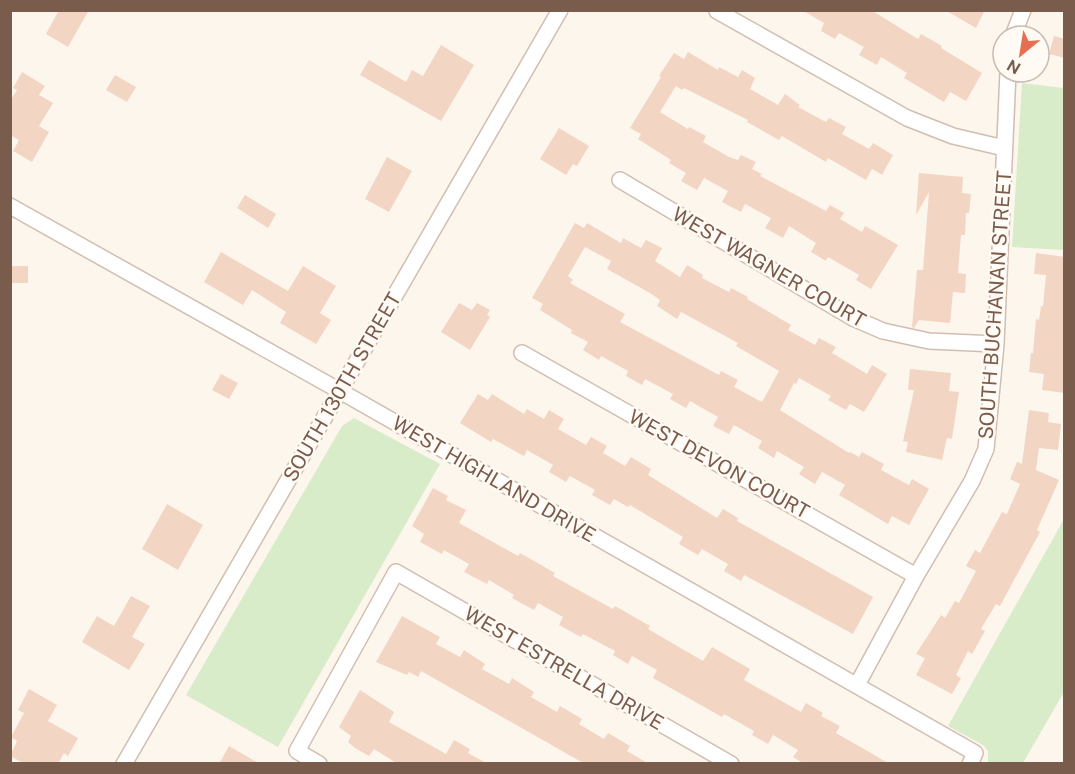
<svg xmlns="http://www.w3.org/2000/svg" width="1075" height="774" viewBox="0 0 1075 774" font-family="'Public Sans',sans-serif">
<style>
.green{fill:#d8ecc9}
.building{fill:#f3d5c3;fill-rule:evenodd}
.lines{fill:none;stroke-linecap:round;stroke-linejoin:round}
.street-casing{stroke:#d1beb0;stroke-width:18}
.street{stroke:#fff;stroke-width:15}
.labels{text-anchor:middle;stroke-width:5;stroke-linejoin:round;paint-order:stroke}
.street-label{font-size:20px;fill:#7a5c4d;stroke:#fffaf3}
</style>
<rect width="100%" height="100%" fill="#fdf6ec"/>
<path class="green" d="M1022,83L1064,88V250L1012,247Z
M354,418L440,464L278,747L186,695L342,426Z
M1064,519V692L1023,763H988V751L983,745L948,726Z"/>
<path class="building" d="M59,10H89L68,47L46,34Z
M802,10H871L918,39L921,34L942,46L941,48L982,73L966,101L950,92L944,102L904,78L907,73L881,57L877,65L859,55L864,47L839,33L835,39L821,31L824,23Z
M945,10H985L976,28Z
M1054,36L1065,39V58L1049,54Z
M441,45L474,65L441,121L360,75L369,60L406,82L412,70L423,76Z
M688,52L718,70L719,67L738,77L742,70L755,78L750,89L778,105L785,94L800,105L798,107L826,122L829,118L846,127L842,134L869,149L873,143L893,155L882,175L872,169L866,180L828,158L826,162L782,136L779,140L747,122L748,120L684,88L682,90L676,86L660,112L688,129L689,127L706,136L703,142L729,157L738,160L741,155L756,162L752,169L762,174L760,176L826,211L830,205L844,213L840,219L862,232L865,226L898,245L871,289L856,280L859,275L828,257L826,261L811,252L816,243L789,226L783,238L765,228L771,218L745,204L741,212L722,202L728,191L704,178L697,190L681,181L686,173L669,163L671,160L638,139L641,134L630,128L661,77L659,76L674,53L684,59Z
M22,72L45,86L39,95L53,103L39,126L49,132L32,162L13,151L19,140L10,135V101L17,90L13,88Z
M115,75L136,87L127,102L106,90Z
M559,128L589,146L577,166L573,164L566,175L540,159Z
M387,157L412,171L389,212L365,199Z
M919,173L963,177L962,193L971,194L969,213H966L965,235H961L958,273L966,274L965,293L953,292L950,323L919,320L914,328L912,327L917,270H923L929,192L916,215Z
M245,195L276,214L268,228L237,208Z
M575,223L584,228L587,223L621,243L623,238L641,248L646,240L662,248L655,261L680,277L687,265L703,275L702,278L729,292L731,288L748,297L747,299L791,325L788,330L815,345L819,338L836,347L832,353L867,374L872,365L887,374L864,412L850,404L846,410L828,400L831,396L799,378L796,384L794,383L780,410L849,453L850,452L859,457L862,452L884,464L881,470L909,485L912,479L929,489L909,525L892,516L888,524L839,495L845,485L822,472L815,484L799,474L804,467L777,451L774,458L758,448L762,441L734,425L729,434L713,426L718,417L690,401L686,408L670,399L673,394L645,379L642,385L626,376L628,371L601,356L599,360L583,350L588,342L571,333L572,330L540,310L543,304L532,298ZM585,247L611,261L607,269L650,293L660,300L657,306L677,319L681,312L738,343L736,346L779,371L762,402L734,387L738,380L721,371L719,375L620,322L625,314L570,283L573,280L568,276Z
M221,252L288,291L303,266L336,286L320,313L331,320L316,344L280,323L286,312L252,290L243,305L204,282Z
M1036,253L1065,257V393L1042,390L1044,374L1029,372L1031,353H1033L1036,319L1039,320L1041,306H1043L1046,275L1034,274Z
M12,266H28V283H12Z
M459,303L472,310L477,303L490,310L487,315L490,317L470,350L441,332Z
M910,369L951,373L949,391L959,392L952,439L947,438L942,460L906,452L908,442L903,441L914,390H908Z
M221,374L238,383L229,399L212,390Z
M478,394L488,400L492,394L524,414L527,409L544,419L549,410L564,419L558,429L586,445L591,437L607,446L603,453L625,466L631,457L651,469L648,475L717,518L723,509L738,518L737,521L873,597L853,634L744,575L741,581L724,571L728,564L702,549L698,555L679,544L683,537L630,505L628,507L614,499L610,505L592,495L595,490L570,476L566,482L549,472L553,465L527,450L524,456L493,439L491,442L460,423Z
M1029,410L1049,413L1048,422L1061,424L1058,450L1039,448L1036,470L1059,480L1037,530L1040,532L1000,606L996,604L981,629L985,631L972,654L968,651L956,675L961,678L952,694L916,675L925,658L916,654L941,615L945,618L955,601L959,603L976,571L966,566L975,550L980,553L1002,512L1007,514L1020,484L1010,479L1017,462L1022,464Z
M433,488L448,496L446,500L466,510L459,523L518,556L520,553L555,573L553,576L613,609L615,606L650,626L648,629L703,661L712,647L750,669L744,680L801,712L806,703L823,713L821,716L840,726L836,733L890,764H804L793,757L798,750L773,735L768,744L752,735L754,731L724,714L722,717L653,678L657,670L632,656L628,664L613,655L615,651L583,634L581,637L559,625L563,617L538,603L534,610L512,598L514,595L489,580L487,584L464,572L469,564L444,550L442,554L420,542L424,534L412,526Z
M167,504L203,525L178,570L142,549Z
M131,596L150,606L132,637L145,644L129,670L82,642L97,616L114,626Z
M402,616L440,637L436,644L460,657L464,650L485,664L482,669L509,684L512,678L534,692L531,697L557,712L560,706L572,713L582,719L579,724L604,739L608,733L620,740L630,746L627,751L649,764H585L421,671L418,677L409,672L407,675L376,662Z
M29,689L57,705L48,721L78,738L68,756L64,753L58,764H25L10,756L17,741L11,737L24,713L18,710Z
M360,690L394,712L389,722L446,754L454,740L470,749L468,753L488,764H398L374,749L369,756L355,748L348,742L351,736L339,727Z
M229,746L260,764H219Z"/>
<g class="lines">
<g class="street-casing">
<path id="street" d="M717,11L907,118L953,136L1004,148
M1013,36L1023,10
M620,180L853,318L883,331L929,341L996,344
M10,206L340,391L975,753L970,764
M522,353L916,576
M857,685L916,576L972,481L986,449L996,344L1008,72
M124,764L560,10
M319,764L297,751L396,572L731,764"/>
</g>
<use href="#street" class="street"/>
</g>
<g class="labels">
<g class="street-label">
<text transform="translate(769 267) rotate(30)" y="7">WEST WAGNER COURT</text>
<text transform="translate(995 305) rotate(-86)" y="7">SOUTH BUCHANAN STREET</text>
<text transform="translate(342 387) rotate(-60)" y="7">SOUTH 130TH STREET</text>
<text transform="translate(719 464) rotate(29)" y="7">WEST DEVON COURT</text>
<text transform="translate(494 479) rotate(30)" y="7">WEST HIGHLAND DRIVE</text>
<text transform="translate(564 668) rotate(30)" y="7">WEST ESTRELLA DRIVE</text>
</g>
</g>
<rect width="1075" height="774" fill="none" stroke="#7a5c4d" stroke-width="24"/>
<g transform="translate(1021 54) rotate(210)"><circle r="28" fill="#fffaf3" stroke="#cabbb1" stroke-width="1.5"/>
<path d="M0-4.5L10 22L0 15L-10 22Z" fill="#e76f51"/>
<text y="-9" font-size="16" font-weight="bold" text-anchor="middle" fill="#7a5c4d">N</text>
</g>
</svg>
